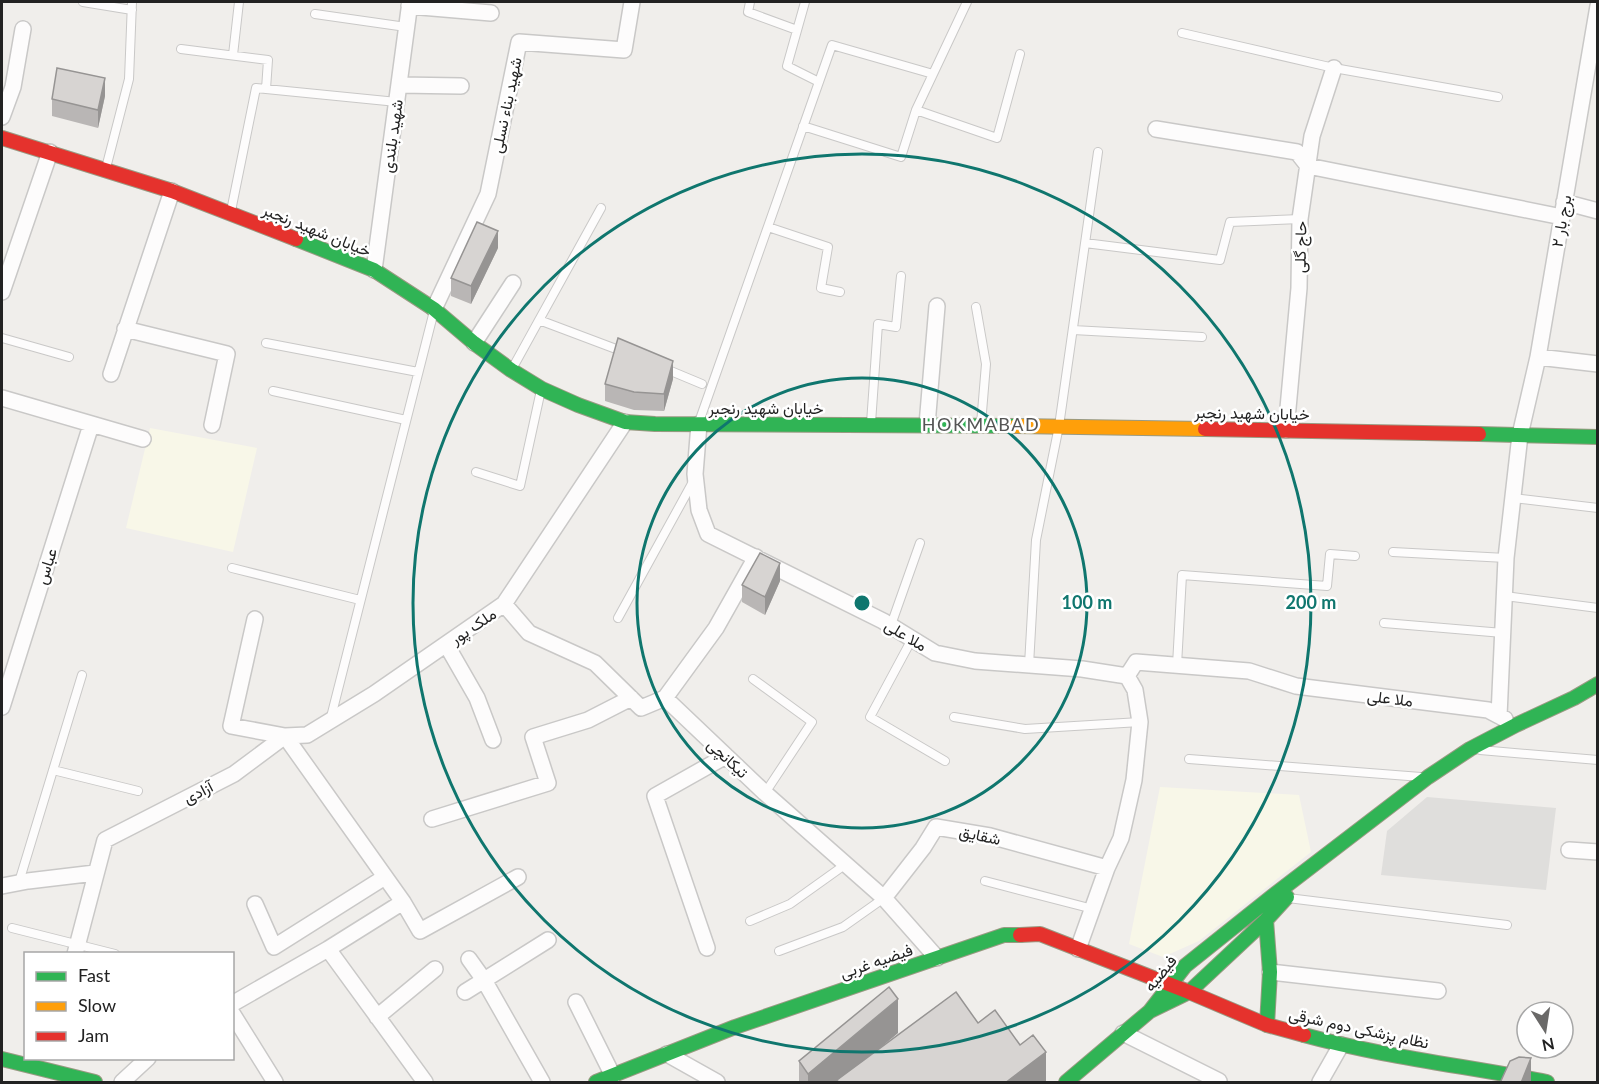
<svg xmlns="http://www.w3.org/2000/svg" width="1599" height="1084" viewBox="0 0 1599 1084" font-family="Lato,Vazirmatn,sans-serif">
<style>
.residential{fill:#dfdedc}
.education{fill:#f8f7e8}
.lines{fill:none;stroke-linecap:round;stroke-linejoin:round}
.lane-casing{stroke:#c9c8c7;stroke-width:10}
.street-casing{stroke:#c9c8c7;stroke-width:18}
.fast-casing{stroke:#999a82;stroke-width:16}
.slow-casing{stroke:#999a82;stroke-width:16}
.jam-casing{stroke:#999a82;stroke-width:16}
.lane{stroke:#fdfcfc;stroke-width:8}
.street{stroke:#fdfcfc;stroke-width:15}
.fast{stroke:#30b455;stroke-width:14}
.slow{stroke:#ff9f0a;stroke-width:14}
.jam{stroke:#e5322d;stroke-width:14}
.wall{fill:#b9b6b5}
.shaded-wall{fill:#969493}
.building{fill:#d7d4d2;stroke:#969493;stroke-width:1.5}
.ring{fill:none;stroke:#0f766e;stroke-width:3}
.labels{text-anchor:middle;stroke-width:5;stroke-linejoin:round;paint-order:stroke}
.street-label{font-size:16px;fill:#222;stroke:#fff}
.neighbourhood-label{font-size:18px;letter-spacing:1.5px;fill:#555;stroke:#fff}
.centre{fill:#0f766e;stroke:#fff;stroke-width:3}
.ring-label{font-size:18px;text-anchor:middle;font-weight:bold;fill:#0f766e;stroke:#fff;stroke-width:5;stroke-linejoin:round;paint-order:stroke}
</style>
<rect width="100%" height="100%" fill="#f0eeeb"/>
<path class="residential" d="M1427,797L1556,808L1546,890L1381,875L1387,831Z"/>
<path class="education" d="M150,428L257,448L233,552L126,528Z
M1160,787L1299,795L1311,852L1199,941L1163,957L1129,944Z"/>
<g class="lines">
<g class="lane-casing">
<path id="lane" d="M83,2L132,10
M750,2L748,12L797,30
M805,2L787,66L819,82
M315,14L406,27
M1182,33L1334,68L1498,97
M181,49L268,60L266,89
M233,55L239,2
M916,110L997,138L1020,54
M803,126L901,157L916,110L933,74
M106,168L129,79L132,2
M231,211L256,88L397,102
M768,227L828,247L821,288L840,292
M1085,243L1220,260L1230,222L1300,219
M976,307L986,364L981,424
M539,320L624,352
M1073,330L1202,337
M2,338L69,357
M266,343L418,372
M512,369L601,208
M666,369L702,384
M273,391L406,420
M699,422L832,45L933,74L967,2
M871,423L878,324L896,327L901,276
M476,472L520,486L541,390
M1513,498L1598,508
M1393,552L1506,558
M232,568L360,600
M1505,596L1598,608
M618,618L694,480
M1384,623L1503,633
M891,625L920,543
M912,639L870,717L945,761
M1029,665L1036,540L1059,426L1098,152
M1177,665L1182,575L1327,586L1330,554L1355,556
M753,679L812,722L765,793
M954,717L1025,729L1140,722
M330,721L434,311
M1480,750L1598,760
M1189,759L1421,777
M53,770L138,791
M985,881L1093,909
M19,882L82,675
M1288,898L1507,925
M750,921L790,904L846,864
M12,928L115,954
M779,951L843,927L884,898"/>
</g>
<g class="street-casing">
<path id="street" d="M409,6L491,13
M399,85L461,86
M2,117L13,87L23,29
M1156,129L1297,152L1308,166L1562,217
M1564,202L1598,211
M374,270L410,2
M2,292L50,152
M434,309L488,194L519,42L624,50L632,2
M125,329L227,354L212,425
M474,343L513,283
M1538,357L1598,364
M111,374L172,191
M2,398L143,439
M699,424L695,474L699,510L708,534L883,621L935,653L975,661L1082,669L1127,676L1135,690L1140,722L1134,780L1121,838L1107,868L1078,949
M927,425L937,306
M1286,430L1299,288L1300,219L1312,136L1334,68
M504,604L529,633L595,663L641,708L665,698L716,628L756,557
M255,619L231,726L285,736L307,735L374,694L504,604L625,422
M446,644L477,698L493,740
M1127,676L1136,662L1249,671L1296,686L1488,710L1505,719
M665,698L765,793L884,898L937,958
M2,707L91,425
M1499,716L1506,558L1520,435L1538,357L1598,6
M285,736L403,902L420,931L518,877
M432,819L548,783L533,737L588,720L631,698
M1569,850L1598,852
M2,886L28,881L95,873
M884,898L923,848L936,827L990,836L1107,868
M255,904L274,947L385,877
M707,948L655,796L726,756
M328,949L425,1082
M75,954L105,840L234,774L285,736
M469,959L484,980L542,1082
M1270,972L1438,991
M465,992L548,940
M576,1002L613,1076
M232,1004L328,949L403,902
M232,1013L275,1082
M377,1017L435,969
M1123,1033L1219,1081
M667,1054L717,1082
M122,1082L148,1058
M1320,1082L1341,1045"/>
</g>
<g class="fast-casing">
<path id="fast" d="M296,239L374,270L434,309L474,343L511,370L542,389L578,405L625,422L655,424L1016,426
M1479,434L1598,437
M1266,920L1270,972L1267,1025
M1150,1011L1185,966L1274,895L1428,777L1470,749L1516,725L1574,698L1598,684
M1304,1035C1384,1057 1466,1066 1547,1082
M2,1059L95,1082
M596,1082L735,1027L1004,935H1020
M1066,1082L1150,1011L1189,992L1266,920L1287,897"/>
</g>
<g class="slow-casing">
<path id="slow" d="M1016,426L1205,429"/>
</g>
<g class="jam-casing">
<path id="jam" d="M2,138L172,191L296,239
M1205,429L1479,434
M1020,935L1040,934L1189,992L1267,1025L1304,1035"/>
</g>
<use href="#lane" class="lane"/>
<use href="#street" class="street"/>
<use href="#fast" class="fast"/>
<use href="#slow" class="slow"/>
<use href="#jam" class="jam"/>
</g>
<path class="wall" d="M105,96L98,128L52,116V99Z
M498,248L471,304L451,296V278Z
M673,379L664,411L634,410L605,401V384Z
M780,581L765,615L742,602V585Z
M978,1023L1046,1083H799V1061L898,1033L874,1053Z"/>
<path class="shaded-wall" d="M105,78V96L98,128V110Z
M498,231V248L471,304V286Z
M673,361V379L664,411V394Z
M780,563V581L765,615V597Z
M898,999V1033L839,1082L837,1080V1083H808V1074Z
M1046,1052V1083H1005Z
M1531,1058V1083H1521Z"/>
<path class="building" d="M57,68L105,78L98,110L52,99Z
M477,222L498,231L471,286L451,278Z
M618,338L673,361L664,394L634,392L605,384Z
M760,553L780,563L765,597L742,585Z
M889,987L898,999L808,1074L799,1061Z
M956,992L978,1023L995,1010L1020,1045L1033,1035L1046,1052L1005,1083H839L837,1080Z
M1519,1057L1531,1058L1521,1083H1500L1510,1061Z"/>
<g class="ring">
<circle cx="862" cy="603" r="225"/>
<circle cx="862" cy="603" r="449"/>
</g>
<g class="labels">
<g class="street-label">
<text transform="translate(506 105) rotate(-78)" y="6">شهید بناء نسلی</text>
<text transform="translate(392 136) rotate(-82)" y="6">شهید بلندی</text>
<text transform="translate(1561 221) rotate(-80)" y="6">برج بار ۲</text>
<text transform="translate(317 230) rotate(22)" y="6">خیابان شهید رنجبر</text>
<text transform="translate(1300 247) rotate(-89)" y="6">حاج گلی</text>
<text x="766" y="414">خیابان شهید رنجبر</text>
<text transform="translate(1252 413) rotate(1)" y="6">خیابان شهید رنجبر</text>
<text transform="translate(46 566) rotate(-72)" y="6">عباس</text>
<text transform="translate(473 626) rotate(-34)" y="6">ملک پور</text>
<text transform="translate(906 635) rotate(31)" y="6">ملا علی</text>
<text transform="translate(1390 698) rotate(7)" y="6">ملا علی</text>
<text transform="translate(728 758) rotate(43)" y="6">تیکانچی</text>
<text transform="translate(198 792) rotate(-27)" y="6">آزادی</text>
<text transform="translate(980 835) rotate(12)" y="6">شقایق</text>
<text transform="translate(876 961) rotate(-19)" y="6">فیضیه غربی</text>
<text transform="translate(1160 973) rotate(-51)" y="6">فیضیه</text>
<text transform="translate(1359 1028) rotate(12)" y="6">نظام پزشکی دوم شرقی</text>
</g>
<g class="neighbourhood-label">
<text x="981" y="431">HOKMABAD</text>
</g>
</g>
<circle cx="862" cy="603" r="9" class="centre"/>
<g class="ring-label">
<text x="1087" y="609">100 m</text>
<text x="1311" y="609">200 m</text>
</g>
<rect width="1599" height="1084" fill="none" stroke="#222222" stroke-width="6"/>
<rect x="24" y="952" width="210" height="108" fill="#ffffff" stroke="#a7a7a7" stroke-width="1.5"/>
<rect x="36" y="972" width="30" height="9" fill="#30b455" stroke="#a7a7a7" stroke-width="1.5"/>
<text x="78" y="982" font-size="18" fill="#222222">Fast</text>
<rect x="36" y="1002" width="30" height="9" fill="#ff9f0a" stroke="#a7a7a7" stroke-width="1.5"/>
<text x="78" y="1012" font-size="18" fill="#222222">Slow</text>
<rect x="36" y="1032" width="30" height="9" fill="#e5322d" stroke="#a7a7a7" stroke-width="1.5"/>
<text x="78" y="1042" font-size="18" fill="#222222">Jam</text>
<g transform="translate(1545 1030) rotate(168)"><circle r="28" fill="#ffffff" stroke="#a7a7a7" stroke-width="1.5"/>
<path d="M0-4.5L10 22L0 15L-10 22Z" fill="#6a6968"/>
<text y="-9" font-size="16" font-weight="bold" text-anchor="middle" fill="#222222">N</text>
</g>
</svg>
